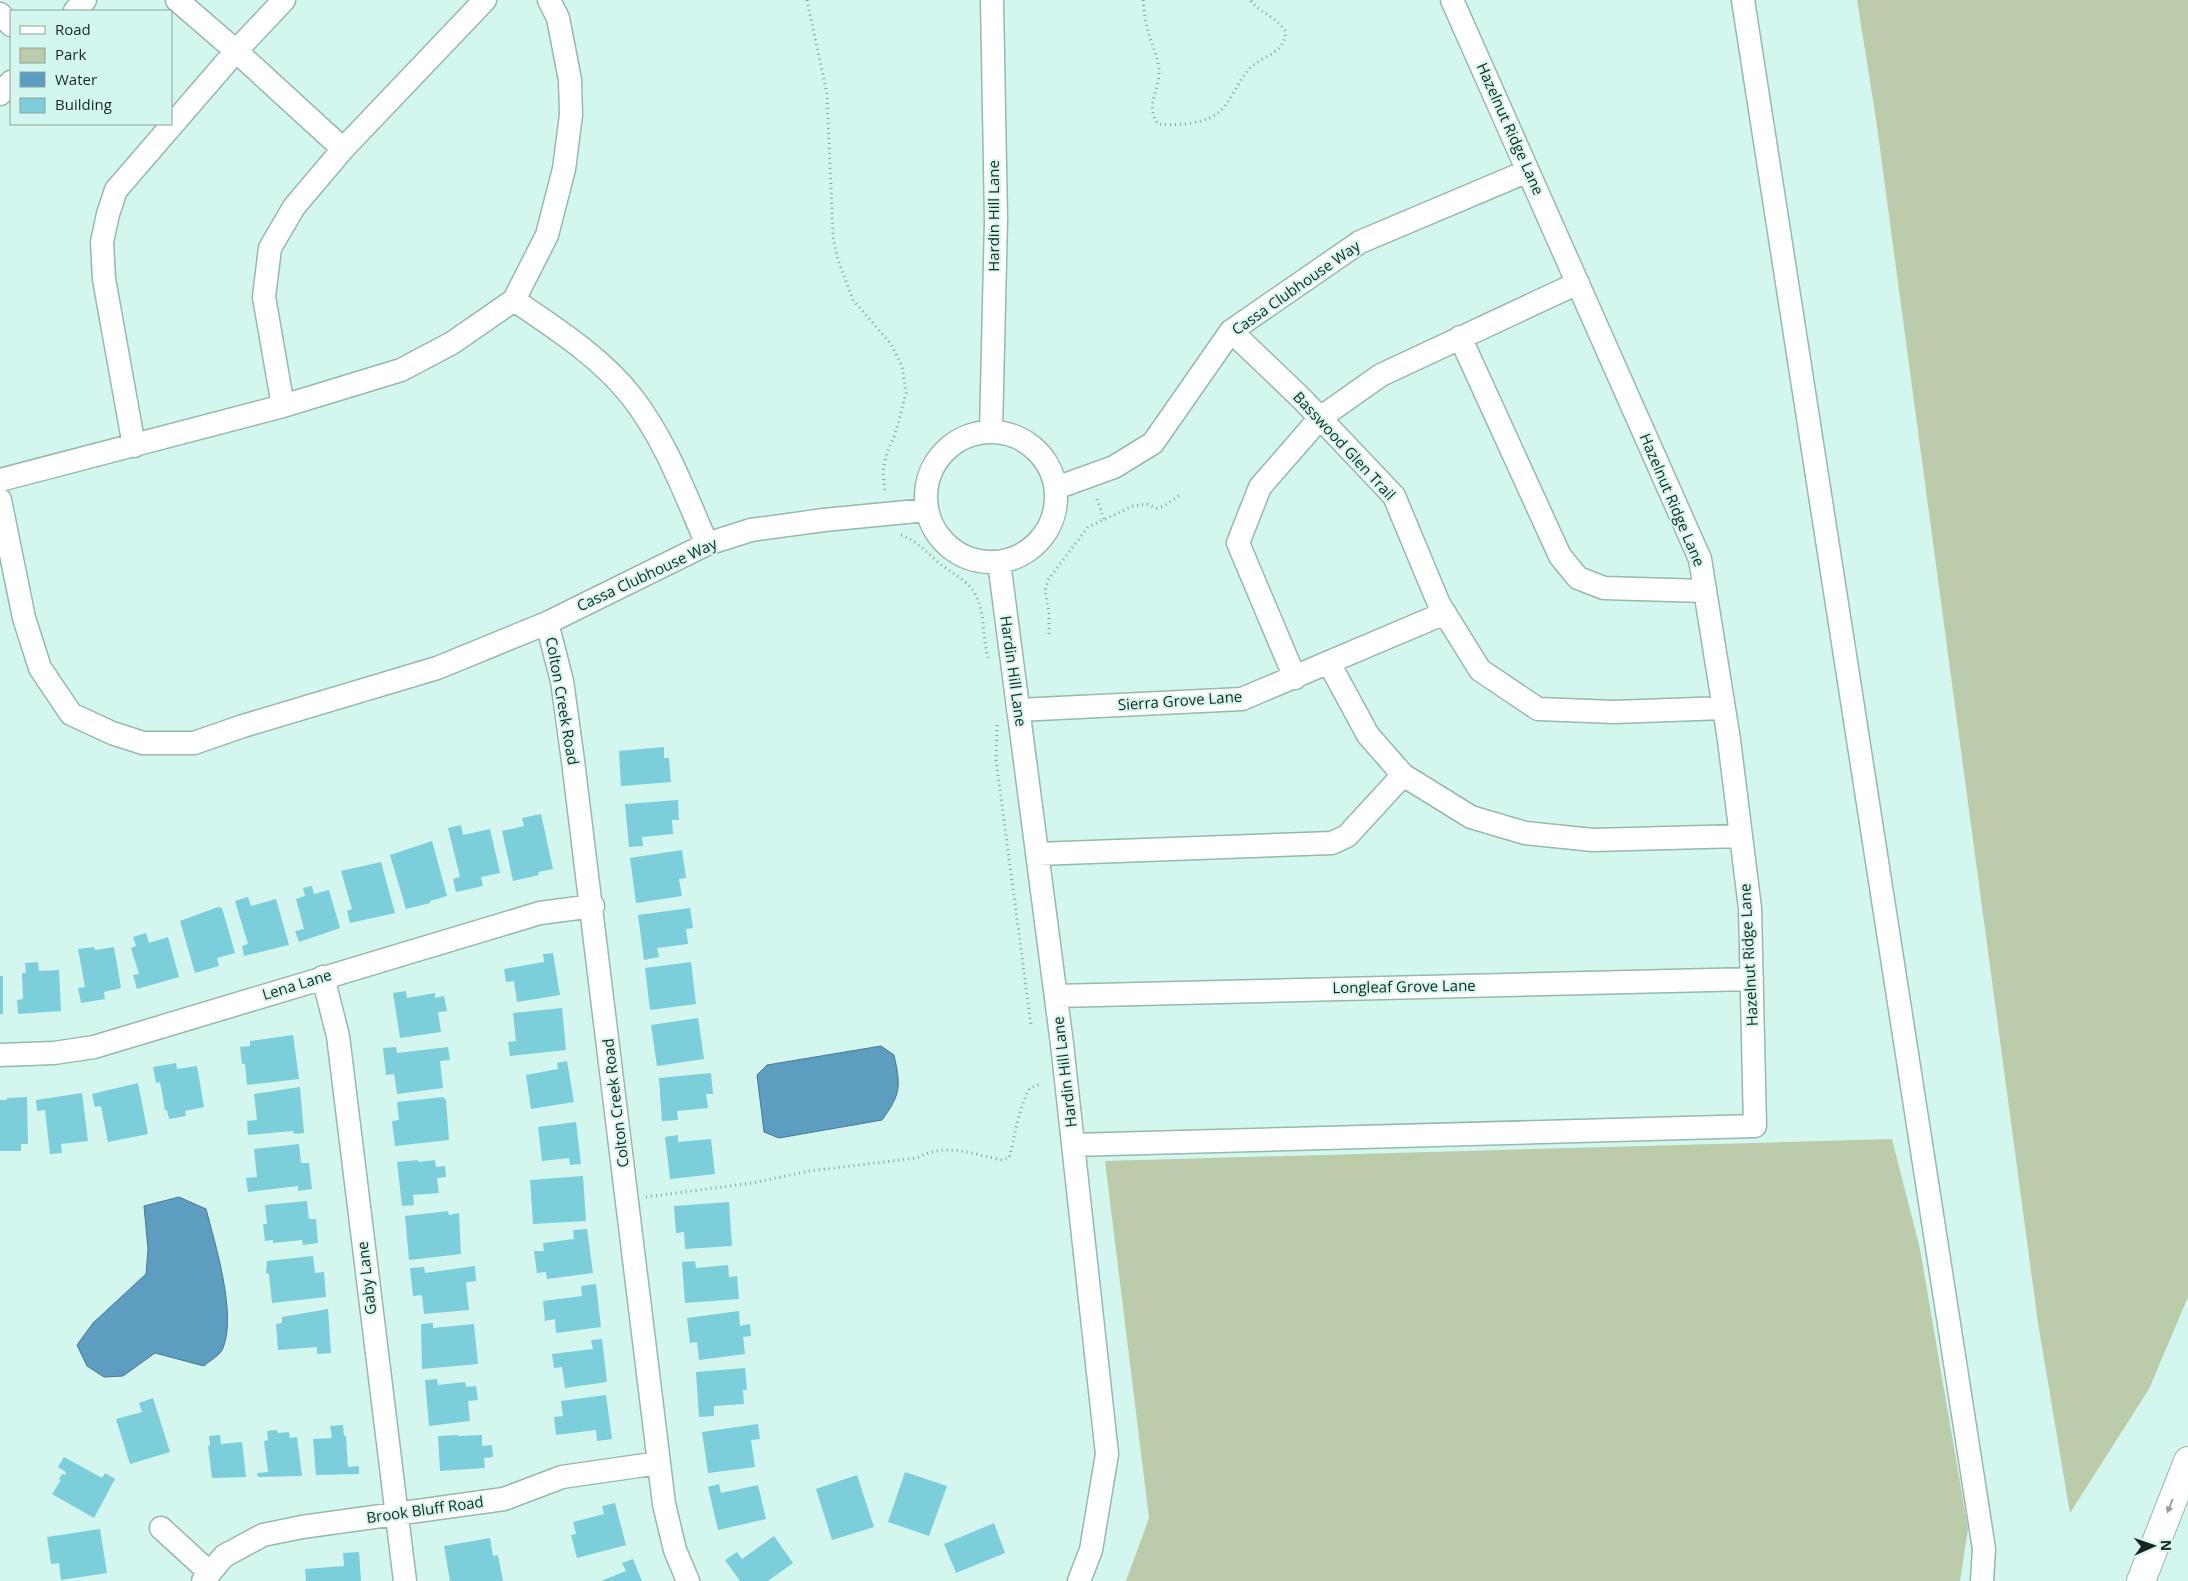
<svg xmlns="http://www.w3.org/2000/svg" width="2188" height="1581" viewBox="0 0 2188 1581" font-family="'Open Sans',sans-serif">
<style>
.green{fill:#bcccaa}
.water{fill:#5d9dbf;stroke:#487990}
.building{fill:#7bceda}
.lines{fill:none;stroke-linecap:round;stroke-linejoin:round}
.minor-casing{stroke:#95b8b0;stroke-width:25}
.highway-casing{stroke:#95b8b0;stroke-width:30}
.path{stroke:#859f9a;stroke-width:3;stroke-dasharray:1 4;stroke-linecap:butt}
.minor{stroke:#fff;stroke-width:22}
.highway{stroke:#fff;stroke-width:28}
.oneway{fill:#979d9c}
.labels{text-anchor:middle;stroke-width:4;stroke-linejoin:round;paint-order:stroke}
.street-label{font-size:15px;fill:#182623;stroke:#d3f7ef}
</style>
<rect width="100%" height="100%" fill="#d3f7ef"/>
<path class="green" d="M1857,0H2188V1297L2149,1389L2070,1513L2038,1323L1876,119Z
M1892,1139L1920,1249L1968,1529L1960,1581H1126L1149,1518L1105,1161Z"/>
<path class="water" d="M881,1046L894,1055C901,1086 901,1094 882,1120L779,1138L764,1132L757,1075L767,1065Z
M179,1197L206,1209C215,1243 237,1315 223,1348C221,1355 209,1361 204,1366L155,1353L123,1376L104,1377L87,1366L77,1345L93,1323L146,1274L148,1249L144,1206Z"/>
<path class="building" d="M664,747V758H669L671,782L621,786L619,751Z
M678,800L679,820H672L673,834L642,837L643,846L629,847L625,804Z
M541,814L553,869L538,872L539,875L513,881L502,831L524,826L522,818Z
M461,825L463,835L490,829L500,873L481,877L483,886L456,892L453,879L460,877L448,828Z
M432,841L447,896L430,901V903L406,909L390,855Z
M682,850L686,878L679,879L682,896L636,903L630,858Z
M381,862L395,913L350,923L347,911L352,909L341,871Z
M312,886L314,894L329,890L340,928L299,942L295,931L304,929L296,899L305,896L303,888Z
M248,897L251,906L276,899L289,945L244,956L242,946L248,944L235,901Z
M218,907L222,908L235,953L217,958L219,966L195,973L180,921Z
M690,908L693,928L686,929L688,944L657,948L659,957L644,960L638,915Z
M146,933L149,943L168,937L179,977L137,989L133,975L139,974L131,948L136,946L133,937Z
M94,947L95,950L114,947L121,988L104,992L105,999L81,1003L78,988L85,987L78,949Z
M553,953L560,995L517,1002L514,981L506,982L504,969L544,962L543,954Z
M38,962L39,971L59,970L61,1011L18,1014L17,1000L23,999L22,973H26L25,963Z
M691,962L696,1004L650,1010L645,968Z
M0,976H3V1014H0Z
M406,991L407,998L435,993V998L444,996L447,1011L438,1012L441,1032L400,1038L393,993Z
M562,1008L566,1050L510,1056L508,1042L516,1041L513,1013Z
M698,1018L704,1059L657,1066L651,1025Z
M293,1035L299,1079L247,1085L245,1064H242L240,1047L250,1046V1041Z
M396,1047L397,1053L448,1047L450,1060L440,1061L443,1088L397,1094L394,1074L386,1075L383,1048Z
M567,1061L574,1102L531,1109L526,1075L558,1069L557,1063Z
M176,1063L177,1069L197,1066L204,1107L185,1111L186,1116L169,1119L167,1110H165L160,1082L156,1083L153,1067Z
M711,1073L713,1094H706L708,1108L677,1111L678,1120L662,1121L659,1078Z
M138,1083L148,1134L108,1142L101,1106L95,1107L92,1094Z
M300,1087L304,1133L294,1134L293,1131L248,1135L247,1121L257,1120L254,1094Z
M82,1093L88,1141L61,1144L62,1153L50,1154L45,1110L37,1111L36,1100Z
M27,1097L28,1144H21V1151H0V1100H7V1098Z
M443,1097L446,1100L449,1140L395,1146L392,1121L399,1120L397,1102Z
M576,1122L581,1164L570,1165L569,1158L542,1161L538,1127Z
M678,1135V1142L711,1139L715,1174L670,1179L665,1137Z
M299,1144L301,1163H309L312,1189L298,1191V1186L248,1192L246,1178L257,1177L254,1149Z
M418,1160V1162L435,1160L436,1167L445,1166L446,1177L437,1178L439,1193L413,1195L414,1205L402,1206L397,1162Z
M583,1176L586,1221L533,1224L530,1180Z
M307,1201L309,1219H316L318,1243L303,1245L302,1240L273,1243V1240L265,1241L263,1224H267L265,1205Z
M729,1202L732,1246L685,1249L684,1232L676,1233L674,1206Z
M448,1211L449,1215L459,1213L461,1254L409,1260L405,1216Z
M587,1229L593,1273L547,1279L546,1272L537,1273L534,1251H544L543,1243L574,1239L573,1230Z
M313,1256L315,1273L324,1272L326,1297L272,1303L269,1274L266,1273L267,1261Z
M695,1261L696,1268L728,1265L729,1277L737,1276L739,1299L685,1303L682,1262Z
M475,1266L476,1281L466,1282L469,1310L424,1314L422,1295L413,1296L410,1268L424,1267L425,1273Z
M596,1284L601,1327L556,1333L555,1319L545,1321L543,1301L582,1296L581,1286Z
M328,1309L331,1353L317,1354V1347L278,1350L276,1324L282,1323V1317Z
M739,1311L740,1326L750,1324L751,1336L743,1337L745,1354L699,1360L697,1342L690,1343L687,1318Z
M433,1323V1328L474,1324L478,1364L422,1369L421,1324Z
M602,1339L607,1382L565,1388L562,1367L554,1368L552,1354L593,1349L591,1340Z
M745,1368L747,1390H743L744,1404L714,1406V1416L699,1417L696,1372Z
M437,1379L438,1385L465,1382L466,1387L476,1386L478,1400L468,1401L470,1421L429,1426L425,1380Z
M606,1395L612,1439L597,1441L596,1430L556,1435L554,1417L563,1416L561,1401Z
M153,1398L170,1452L130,1464L116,1419L142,1412L139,1403Z
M758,1424L760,1439L751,1440L755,1467L708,1473L702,1432Z
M343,1425L344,1436H346L348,1467L359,1466V1474L316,1475L313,1439L332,1438L330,1426Z
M277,1430L278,1433L289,1432L290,1438L297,1437L302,1476L258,1477L257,1473L268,1472L264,1441L268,1440L267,1431Z
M220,1435L221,1444L242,1442L246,1477L212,1478L208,1446H210L209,1436Z
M458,1435V1436L482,1435V1446L492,1445L493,1457L484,1458L485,1468L440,1471L438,1436Z
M64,1457L102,1478L105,1473L115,1479L94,1518L52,1494L61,1480L59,1479L62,1474L65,1475L66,1472L58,1467Z
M905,1472L947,1486L929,1536L888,1522Z
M857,1475L874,1527L832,1540L816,1489Z
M719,1484L721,1493L758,1485L766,1519L718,1530L708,1487Z
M615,1503L626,1545L577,1558L571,1535L576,1534L573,1522L604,1514L602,1506Z
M994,1523L1005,1553L956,1573L944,1544Z
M100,1529L107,1573L61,1580L59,1563L51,1564L47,1537Z
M774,1536L793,1563L768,1581H740L725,1560L737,1552L742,1559Z
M490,1538L493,1556L498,1555L503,1581H450L444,1546Z
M359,1552L361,1581H306L305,1569L344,1566L343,1553Z
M633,1559L642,1581H601L626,1571L622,1563Z"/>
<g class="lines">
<g class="minor-casing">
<path id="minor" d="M177,0L236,51L343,149
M1743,0L1984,1549L1982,1581
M75,11L85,0
M0,14L11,25
M0,94L11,82
M514,300C555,328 602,358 632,397C666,441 685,494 707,544
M1231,331L1302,399L1394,496L1439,604L1480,670L1538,709L1614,712L1724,708
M1460,337L1560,556L1578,578L1604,588L1705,591
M283,406L264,297L270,248L294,207L343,149L485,0
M991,431L996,220L992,0
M926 497a65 65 0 1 1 130 0a65 65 0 1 1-130 0Z
M134,446L104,279L102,242L108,214L116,190L236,51L284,0
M0,480L283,406L401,370L452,343L514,300L547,235L564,169L571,115L570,80L558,18L549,0
M1056,488L1114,467L1153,443L1231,331L1360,242L1528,171
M0,500L24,618L40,668L71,714L112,733L143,743H194L243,726L437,668L547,623L707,544L751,530L824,520L927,510
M999,562L1062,1044L1107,1454L1091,1550L1079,1581
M547,623L562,681L573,761L664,1504L675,1550L688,1581
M1329,663L1368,735L1403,775L1471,817L1525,833L1593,840L1741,836
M1295,678L1238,543L1260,487L1320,418L1381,375L1578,283
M1018,710L1242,699L1445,613
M1037,854L1332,843L1347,836L1403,775
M323,977L338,1036L405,1581
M1056,996L1752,979
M0,1055L54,1053L94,1047L540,913L593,906
M1073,1145L1755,1126L1750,908L1729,740L1700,559L1452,0
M161,1528L209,1572
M203,1581L224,1556L263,1535L302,1527L504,1499L562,1477L659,1463"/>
</g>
<g class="highway-casing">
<path id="highway" d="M2141,1581L2188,1461"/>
</g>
<path class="path" d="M807,0L827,94L833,237L838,260L853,300L891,344L902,366L906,393L895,435L887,452L883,471L885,493
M1143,0C1144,10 1145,21 1148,31C1151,44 1159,58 1159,72C1159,91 1145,106 1158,124C1175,126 1201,124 1215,115C1232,104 1236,82 1250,68C1265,54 1283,55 1286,32C1275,15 1262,15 1250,0
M1097,499L1104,519
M901,535C917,541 926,552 939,563C950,572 963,578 972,589C986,608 982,637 988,658
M1049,634V612L1045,591L1048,580L1088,527L1133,506L1147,504L1157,508L1164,506L1180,495
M997,725L996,760L1031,1025
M646,1197L752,1183L809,1171L917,1158C945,1142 972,1154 1002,1160L1009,1158C1016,1134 1018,1108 1030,1088L1041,1084"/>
<use href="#minor" class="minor"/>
<use href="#highway" class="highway"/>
</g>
<defs><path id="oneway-solid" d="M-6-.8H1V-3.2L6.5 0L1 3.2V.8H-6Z" transform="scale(1.25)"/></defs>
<use class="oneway" href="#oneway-solid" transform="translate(2170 1506) rotate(111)"/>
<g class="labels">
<g class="street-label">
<text transform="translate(1510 129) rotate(66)" y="5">Hazelnut Ridge Lane</text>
<text transform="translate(994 216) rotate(-90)" y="5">Hardin Hill Lane</text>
<text transform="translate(1296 288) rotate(-35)" y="5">Cassa Clubhouse Way</text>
<text transform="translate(1344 446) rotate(47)" y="5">Basswood Glen Trail</text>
<text transform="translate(1672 500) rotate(67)" y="5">Hazelnut Ridge Lane</text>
<text transform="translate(647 575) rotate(-25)" y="5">Cassa Clubhouse Way</text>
<text transform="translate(1013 671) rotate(82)" y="5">Hardin Hill Lane</text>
<text transform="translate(562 701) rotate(80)" y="5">Colton Creek Road</text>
<text transform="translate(1180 701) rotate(-4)" y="5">Sierra Grove Lane</text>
<text transform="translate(1749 955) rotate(-93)" y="5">Hazelnut Ridge Lane</text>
<text transform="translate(297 985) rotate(-17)" y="5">Lena Lane</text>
<text transform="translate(1404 987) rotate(-1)" y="5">Longleaf Grove Lane</text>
<text transform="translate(1065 1072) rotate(-97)" y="5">Hardin Hill Lane</text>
<text transform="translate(616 1103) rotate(-97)" y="5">Colton Creek Road</text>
<text transform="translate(367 1278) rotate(-97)" y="5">Gaby Lane</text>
<text transform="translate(425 1510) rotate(-8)" y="5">Brook Bluff Road</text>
</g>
</g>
<rect x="10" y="10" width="162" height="115" fill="#d3f7ef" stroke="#88a39d"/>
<rect x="20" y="26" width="25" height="8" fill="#ffffff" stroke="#88a39d"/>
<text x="55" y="35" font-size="15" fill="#182623">Road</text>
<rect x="20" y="48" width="25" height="15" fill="#bcccaa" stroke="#88a39d"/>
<text x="55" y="60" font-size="15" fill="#182623">Park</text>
<rect x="20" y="72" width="25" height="15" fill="#5d9dbf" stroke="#88a39d"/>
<text x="55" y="85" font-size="15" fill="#182623">Water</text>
<rect x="20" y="98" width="25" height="15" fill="#7bceda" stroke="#88a39d"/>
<text x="55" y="110" font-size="15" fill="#182623">Building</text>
<g transform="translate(2153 1546) rotate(88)" stroke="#d3f7ef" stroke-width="4" paint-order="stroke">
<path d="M0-4L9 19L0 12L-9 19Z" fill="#182623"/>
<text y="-8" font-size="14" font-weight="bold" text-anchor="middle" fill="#182623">N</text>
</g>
</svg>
